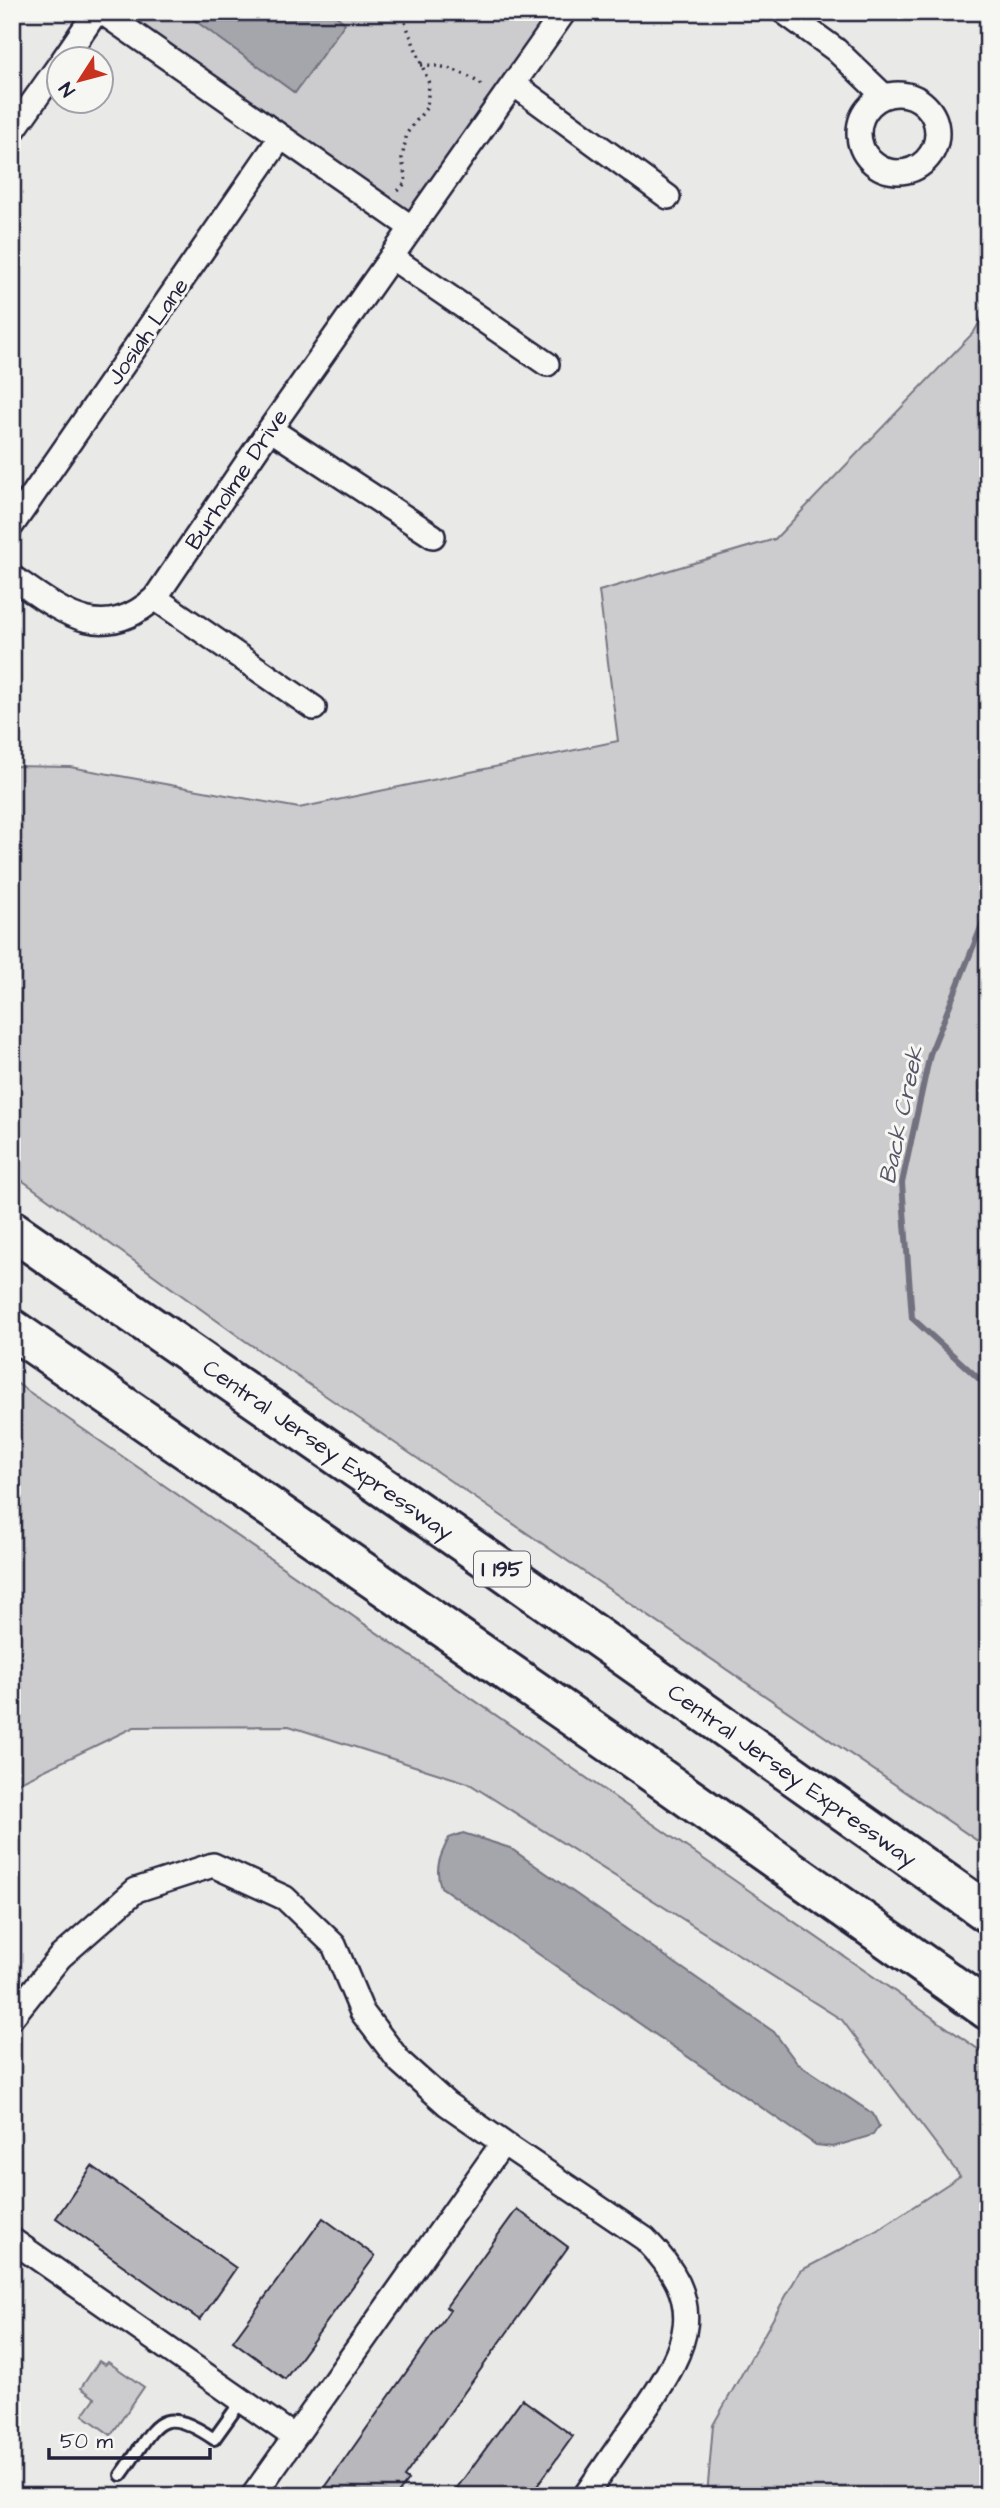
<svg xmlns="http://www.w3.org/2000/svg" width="1000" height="2508" viewBox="0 0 1000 2508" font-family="'Architects Daughter',sans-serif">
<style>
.green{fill:#ccccce;stroke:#777784;stroke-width:2}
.water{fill:#a5a5ac;stroke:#71717f;stroke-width:2}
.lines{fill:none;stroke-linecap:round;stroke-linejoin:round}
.stream{stroke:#71717f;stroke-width:6}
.building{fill:#b8b8bc;stroke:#22223b;stroke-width:2}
.lane-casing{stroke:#22223b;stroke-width:16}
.street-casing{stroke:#22223b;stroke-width:28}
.highway-casing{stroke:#22223b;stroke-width:44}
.path{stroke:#22223b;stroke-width:3.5;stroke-dasharray:2 5;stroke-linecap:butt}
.lane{stroke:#f6f6f2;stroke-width:10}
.street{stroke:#f6f6f2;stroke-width:23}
.highway{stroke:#f6f6f2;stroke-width:38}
.labels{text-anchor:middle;stroke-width:6;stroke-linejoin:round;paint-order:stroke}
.shield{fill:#f6f6f2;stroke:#626272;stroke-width:2}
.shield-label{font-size:21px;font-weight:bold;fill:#22223b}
.street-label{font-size:23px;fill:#22223b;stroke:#f6f6f2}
.water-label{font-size:24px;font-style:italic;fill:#565668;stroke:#f6f6f2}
</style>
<rect width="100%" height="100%" fill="#e9e9e7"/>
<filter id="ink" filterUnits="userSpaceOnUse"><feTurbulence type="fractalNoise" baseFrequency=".0143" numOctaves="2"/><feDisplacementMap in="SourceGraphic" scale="14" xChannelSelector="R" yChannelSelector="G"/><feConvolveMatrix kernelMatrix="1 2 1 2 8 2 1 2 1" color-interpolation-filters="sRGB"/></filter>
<g filter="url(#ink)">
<path class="green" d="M101,12H562L412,228Z
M988,307V1848L241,1338L12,1173V766L70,767L299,808L618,741L599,591L775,539L974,332Z
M12,1380L988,2056V2496H707L713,2425L800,2271L876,2231L960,2176L842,2020L468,1783L289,1726L134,1727L12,1786Z
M99,2361L105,2365L108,2362L144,2387L111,2435L83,2415L95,2398L81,2388Z"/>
<path class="water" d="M183,12H331L345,23L295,93Z
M463,1833L510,1848L774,2032L797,2063L873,2114L879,2126L873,2135L833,2147L816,2145L441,1887C434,1869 440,1856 449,1838Z"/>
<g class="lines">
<path class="stream" d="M988,910L930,1054L902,1183L912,1318L988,1387"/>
</g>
<path class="building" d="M92,2166L236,2268L200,2320L56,2218Z
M517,2209L568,2247L404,2477L408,2480L396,2496H319L450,2310L446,2307Z
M323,2218L375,2256L285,2379L233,2341Z
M522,2399L573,2436L530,2496H451Z"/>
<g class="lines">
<g class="lane-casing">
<path id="lane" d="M121,2475C156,2428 156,2400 214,2439L242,2400"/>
</g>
<g class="street-casing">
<path id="street" d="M102,12L412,228
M784,12L836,50L884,96
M63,60L96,12
M515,85L668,197
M859 133a39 39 0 1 1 78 0a39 39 0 1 1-78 0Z
M12,132L60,64
M391,257L547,364
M270,429L433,536
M12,525L281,137
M12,577C61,611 101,646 155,598L270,429L564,12
M155,598L314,708
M12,2017L60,1957L136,1890L213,1865L285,1898L334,1945L362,2012L400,2062L447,2104L503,2143
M12,2240L293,2436
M253,2496L503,2143L645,2239C708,2303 690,2344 644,2411C624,2439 605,2467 585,2496"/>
</g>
<g class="highway-casing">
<g id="highway">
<path id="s1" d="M12,1230L497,1566L988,1913"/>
<path d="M12,1329L625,1753L988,2010"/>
</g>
</g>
<path class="path" d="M421,65C445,65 462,71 482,85
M398,191L406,182L402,158L407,133L427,107L429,83L401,12"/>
<use href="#lane" class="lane"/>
<use href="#street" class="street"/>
<use href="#highway" class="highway"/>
</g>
</g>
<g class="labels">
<rect class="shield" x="474" y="1551.5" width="56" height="35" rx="5"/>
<g class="shield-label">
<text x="502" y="1576">I 195</text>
</g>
<g class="street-label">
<text transform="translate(147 331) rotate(-55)" y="8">Josiah Lane</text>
<text transform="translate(236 479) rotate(-56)" y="8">Burholme Drive</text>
<text dy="8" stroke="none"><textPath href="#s1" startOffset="385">Central Jersey Expressway</textPath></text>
<text dy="8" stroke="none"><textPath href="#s1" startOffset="952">Central Jersey Expressway</textPath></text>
</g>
<g class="water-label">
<text transform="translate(901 1115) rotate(-78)" y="8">Back Creek</text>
</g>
</g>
<rect width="1000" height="2508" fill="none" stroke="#f6f6f2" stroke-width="42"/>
<rect x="21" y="21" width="958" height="2466" fill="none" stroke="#22223b" stroke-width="2.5" filter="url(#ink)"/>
<g transform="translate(80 80) rotate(234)"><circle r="33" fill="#f6f6f2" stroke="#a1a1a9" stroke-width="2"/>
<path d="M0-5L12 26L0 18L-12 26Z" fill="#c8321e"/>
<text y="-10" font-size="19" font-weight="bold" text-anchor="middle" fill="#22223b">N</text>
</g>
<path d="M49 2448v10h161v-10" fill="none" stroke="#22223b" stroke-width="3.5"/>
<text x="60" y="2448" font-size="21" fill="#22223b" stroke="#f6f6f2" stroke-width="5" paint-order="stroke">50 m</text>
</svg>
